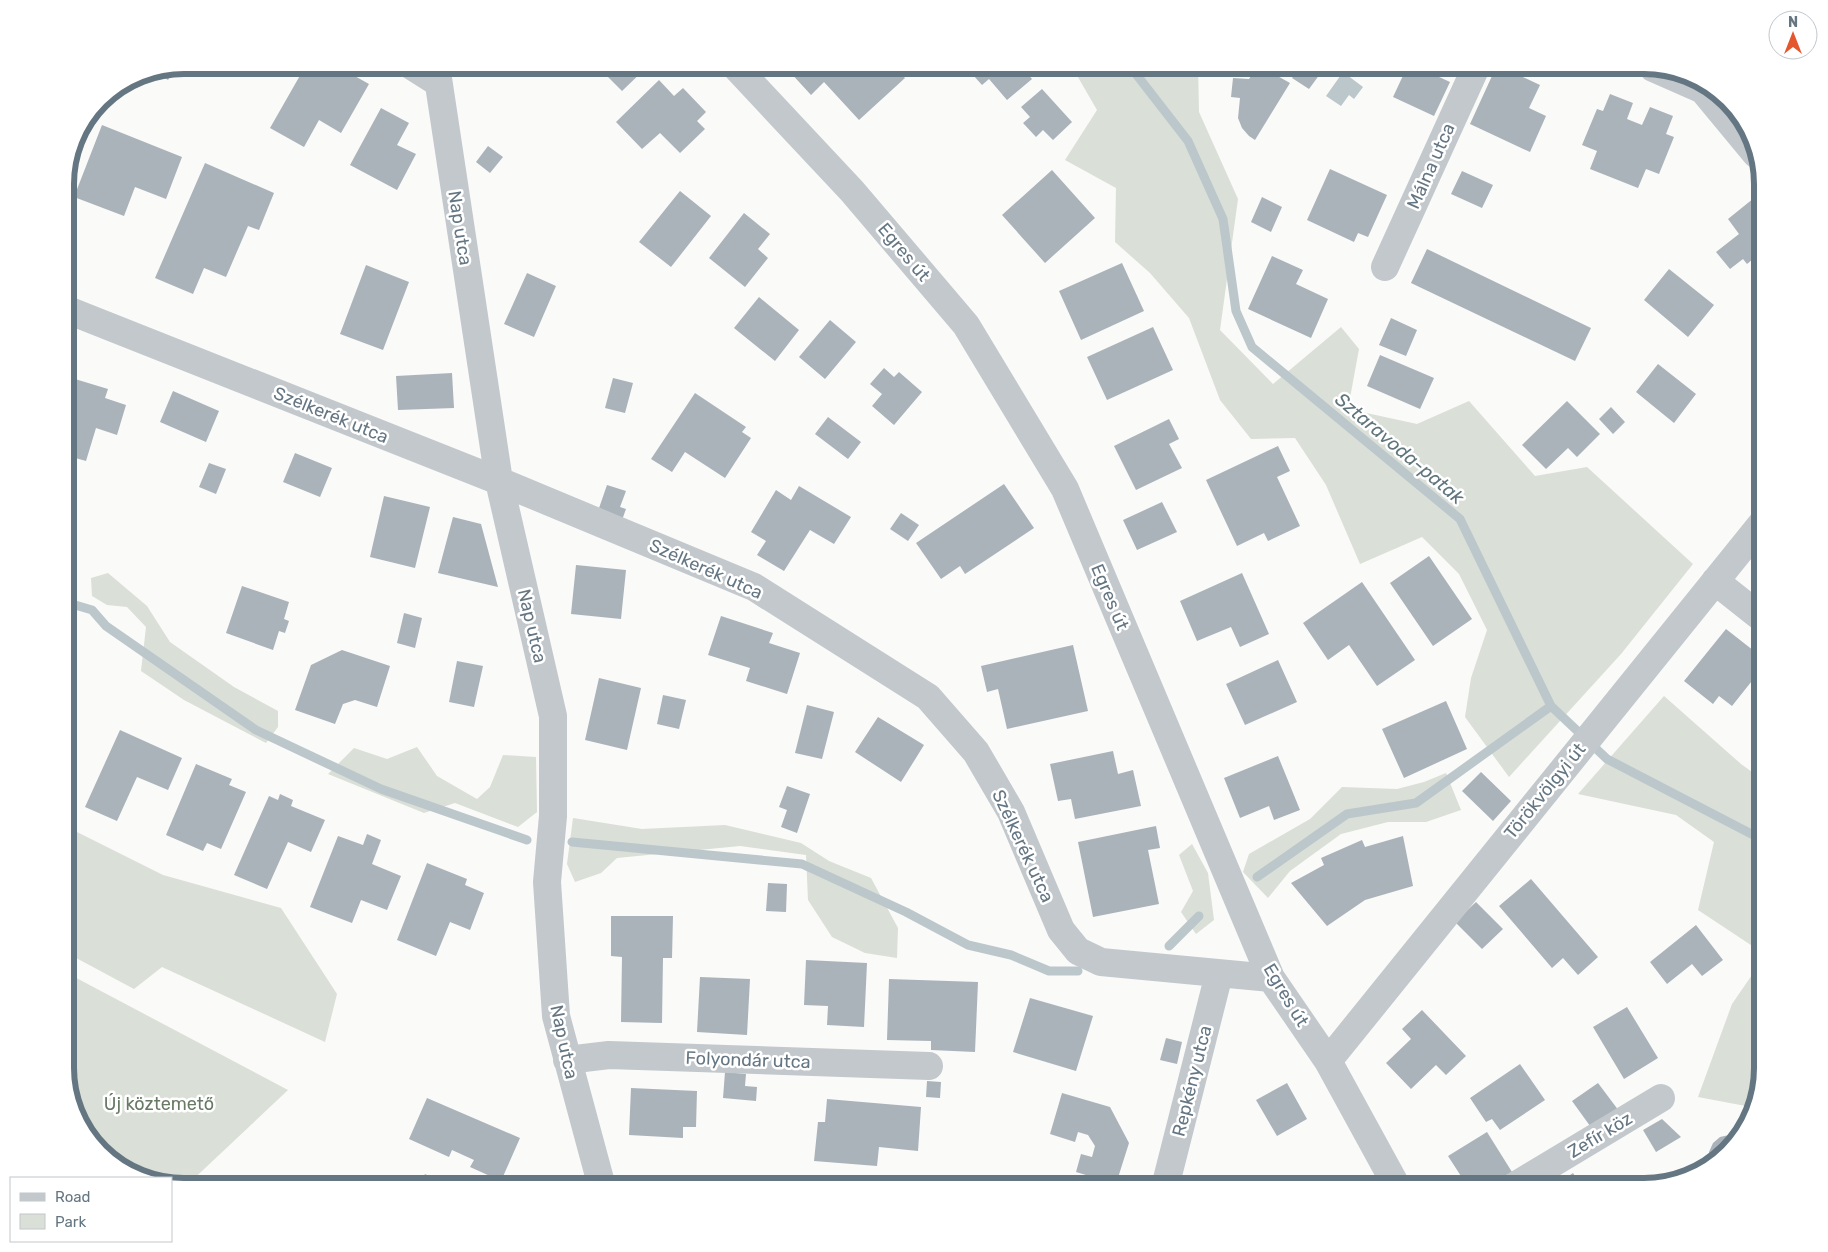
<svg xmlns="http://www.w3.org/2000/svg" width="1828" height="1252" viewBox="0 0 1828 1252" font-family="Rubik,sans-serif">
<style>
.green{fill:#dadfd7}
.water{fill:#bbc7cb}
.lines{fill:none;stroke-linecap:round;stroke-linejoin:round}
.stream{stroke:#bbc7cb;stroke-width:9}
.building{fill:#aab3b9}
.minor{stroke:#c3c8cc;stroke-width:28}
.labels{text-anchor:middle;stroke-width:5;stroke-linejoin:round;paint-order:stroke}
.street-label{font-size:18px;fill:#657683;stroke:#fff}
.park-label{font-size:18px;fill:#687a64;stroke:#fff}
.water-label{font-size:19px;font-style:italic;fill:#60757c;stroke:#fff}
.rim{fill:none;stroke:#657683;stroke-width:6}
</style>
<rect width="100%" height="100%" fill="#fafaf8"/>
<path class="green" d="M1048,65H1198L1199,112L1238,199L1220,330L1273,384L1341,327L1359,349L1348,409L1417,424L1469,401L1535,476L1587,467L1693,564L1621,654L1509,777L1465,717L1471,678L1487,630L1459,574L1422,537L1360,564L1326,485L1295,438L1251,439L1220,400L1189,318L1150,273L1115,242L1116,188L1065,160L1097,110L1075,72Z
M108,573L147,606L170,642L234,687L278,711V727L266,743L184,700L141,671L146,627L127,607L107,605L92,596L91,578Z
M1664,696L1741,764L1763,780V953L1698,910L1714,842L1676,815L1578,794Z
M417,747L437,776L477,799L490,787L503,755L536,757L537,812L518,827L455,803L424,813L328,774L354,748L387,759Z
M1446,773L1461,810L1426,822H1388L1341,834L1290,871L1268,898L1243,872L1249,854L1310,819L1342,787L1397,789L1424,782Z
M65,817L75,831L163,875L281,908L337,994L325,1042L162,967L134,989L65,952Z
M573,818L642,829L725,825L801,843L829,861L871,878L898,928L897,958L865,953L832,937L808,900L806,855L740,846L617,858L601,873L575,882L567,864Z
M1192,844L1208,873L1214,920L1196,934L1181,912L1193,891L1179,855Z
M1763,959V1068L1751,1107L1698,1097L1732,1004Z
M65,972L288,1090L185,1187L171,1183V1178H155L118,1167L81,1127L65,1075Z"/>
<path class="water" d="M1343,72L1363,87L1354,99L1349,95L1341,106L1326,96Z"/>
<g class="lines">
<path class="stream" d="M1129,65L1188,141L1223,219L1236,311L1252,347L1460,519L1551,706L1607,759L1763,840
M65,602L92,610L106,626L256,730L381,789L527,840
M572,842L802,864L906,912L968,945L1011,955L1049,971H1078
M1257,877L1347,814L1416,803L1551,706
M1169,946L1199,916"/>
</g>
<path class="building" d="M306,65H335L369,84L341,133L319,120L304,147L270,128Z
M596,65H649L622,91Z
M795,65H893L905,78L859,120L824,82L811,95L789,71Z
M964,65H1020L1032,79L1007,100L989,79L982,85Z
M1258,65L1290,83L1255,140L1249,136L1242,128L1238,118L1240,98L1231,97L1233,78L1249,79Z
M1301,65H1307L1320,74L1309,89L1292,78Z
M1408,65H1413L1450,82L1434,116L1393,97Z
M1497,65L1540,85L1529,108L1546,116L1530,152L1470,124Z
M176,67L168,80L154,71Z
M659,80L674,96L683,88L706,112L697,121L705,129L680,153L660,133L642,149L616,122Z
M1042,89L1072,122L1053,140L1043,130L1036,137L1023,123L1030,117L1021,107Z
M1610,94L1633,103L1627,119L1642,125L1650,107L1673,116L1666,134L1674,137L1659,174L1646,169L1638,188L1590,169L1597,151L1582,145L1597,109L1603,111Z
M381,108L409,123L397,145L416,154L397,190L350,165Z
M102,125L182,157L166,199L135,187L124,216L74,197Z
M488,146L503,157L490,173L476,162Z
M205,163L274,193L259,230L248,226L226,277L204,268L193,294L155,278Z
M1330,169L1387,195L1368,237L1358,233L1354,242L1307,220Z
M1052,170L1095,218L1045,263L1002,215Z
M1462,171L1493,185L1482,208L1451,194Z
M680,191L711,216L671,267L639,242Z
M1262,197L1282,207L1271,232L1251,222Z
M1754,198L1763,209V251L1747,264L1743,259L1730,269L1716,252L1739,234L1728,219Z
M744,213L770,234L758,249L768,258L745,287L709,258Z
M1427,249L1591,328L1575,361L1411,283Z
M1272,256L1303,270L1296,284L1328,299L1311,338L1248,309Z
M1122,263L1144,311L1081,340L1059,291Z
M366,265L409,282L383,350L340,334Z
M1669,269L1714,305L1688,337L1644,300Z
M527,273L556,286L534,337L504,324Z
M759,297L799,330L775,361L734,328Z
M1391,318L1417,330L1406,356L1379,345Z
M830,320L856,342L825,379L799,357Z
M1153,327L1173,370L1107,400L1087,357Z
M1380,355L1434,378L1420,409L1367,386Z
M1658,364L1696,394L1674,423L1636,392Z
M884,368L894,377L899,372L922,392L894,425L872,406L882,394L870,384Z
M452,373L454,408L398,410L396,376Z
M65,376L108,389L105,398L126,405L117,435L96,428L86,461L65,455Z
M613,378L633,383L625,413L605,408Z
M173,391L219,411L206,442L160,422Z
M695,393L746,427L742,432L751,438L725,478L685,452L672,472L651,459Z
M1567,401L1600,434L1577,457L1568,448L1546,469L1522,445Z
M1611,407L1625,422L1613,434L1599,419Z
M828,417L861,442L848,459L815,434Z
M1169,419L1179,439L1169,444L1182,468L1136,490L1114,446Z
M1278,446L1290,471L1277,477L1300,526L1268,541L1264,533L1237,546L1206,480Z
M295,453L332,468L320,497L283,482Z
M209,463L226,469L216,494L199,487Z
M1004,484L1034,528L965,574L960,566L941,579L916,543Z
M607,485L626,491L620,507L626,509L622,520L598,511Z
M799,486L851,517L834,544L810,530L784,571L757,555L766,541L751,532L776,490L791,500Z
M384,496L430,507L415,568L370,557Z
M1162,502L1177,532L1137,550L1123,520Z
M901,513L919,525L908,541L890,529Z
M453,517L481,524L498,587L438,573Z
M1429,556L1472,619L1433,646L1390,583Z
M576,565L626,570L621,619L571,614Z
M1242,573L1269,634L1240,647L1231,627L1197,641L1180,601Z
M1362,582L1415,660L1377,686L1349,645L1328,660L1303,623Z
M242,586L289,602L284,619L289,621L285,633L279,631L273,650L226,633Z
M404,613L422,618L415,648L397,643Z
M721,616L773,633L769,643L800,653L787,694L746,681L750,668L708,655Z
M1726,629L1763,658V667L1732,706L1719,696L1713,704L1684,681Z
M1073,645L1088,711L1007,729L998,689L987,692L981,666Z
M342,650L390,666L377,707L355,700L343,704L335,724L295,710L311,665Z
M1278,660L1297,702L1245,725L1226,684Z
M457,661L483,666L474,707L449,702Z
M599,678L641,688L627,750L585,740Z
M663,695L686,700L679,729L657,724Z
M1446,701L1467,749L1404,778L1382,729Z
M807,705L834,712L822,759L795,753Z
M878,717L924,745L901,782L855,752Z
M120,730L182,758L168,790L137,777L117,821L85,807Z
M1113,751L1118,774L1133,770L1141,806L1075,819L1071,799L1058,801L1050,764Z
M1278,756L1300,810L1274,820L1269,806L1240,818L1224,778Z
M196,764L232,779L229,785L246,792L221,849L207,843L203,851L166,835Z
M1481,772L1511,801L1493,821L1462,791Z
M787,786L810,794L797,833L781,827L787,810L779,807Z
M280,794L293,800L291,806L325,820L311,852L288,842L267,889L234,875L269,796L278,800Z
M1156,826L1160,848L1148,850L1159,904L1093,917L1078,842Z
M367,834L381,840L372,864L401,876L387,910L361,900L352,923L310,907L338,836L363,845Z
M1403,836L1413,886L1365,900L1327,926L1291,883L1324,865L1321,858L1362,840L1365,847Z
M427,863L467,879L465,885L484,893L470,930L450,922L436,956L397,940Z
M1531,879L1598,957L1578,975L1563,958L1552,968L1499,906Z
M768,883L787,884L786,912L766,911Z
M1476,902L1503,929L1482,949L1455,922Z
M611,916H673L672,958H663L662,1023L621,1022L622,957L611,956Z
M1696,925L1723,960L1702,976L1692,964L1667,984L1650,962Z
M806,960L867,963L864,1027L827,1025L828,1006L804,1005Z
M700,977L750,979L747,1035L697,1032Z
M889,979L978,982L975,1052L931,1050V1041L887,1040Z
M1030,998L1093,1016L1076,1071L1013,1052Z
M1627,1007L1658,1058L1624,1079L1593,1027Z
M1422,1010L1466,1056L1446,1075L1436,1065L1411,1089L1386,1063L1411,1039L1402,1029Z
M1166,1038L1182,1042L1177,1064L1160,1060Z
M1520,1064L1545,1100L1500,1130L1492,1119L1486,1122L1470,1098Z
M725,1072L746,1074L745,1086L757,1087L756,1101L723,1098Z
M927,1081L941,1082L940,1098L926,1097Z
M1287,1083L1307,1119L1277,1136L1256,1100Z
M1598,1083L1619,1111L1593,1130L1572,1101Z
M631,1088L697,1091L696,1127H683V1138L629,1135Z
M1062,1093L1110,1107L1129,1143L1116,1184L1076,1172L1081,1154L1092,1157L1095,1146L1088,1135L1078,1132L1075,1142L1050,1134Z
M427,1098L520,1138L501,1181L470,1167L474,1160L452,1150L449,1157L409,1139Z
M827,1099L921,1107L918,1151L879,1147L877,1166L814,1161L818,1122H825Z
M1662,1119L1681,1137L1656,1152L1643,1130Z
M1487,1132L1512,1172L1487,1187H1468L1448,1156Z
M1729,1135L1740,1137L1710,1164L1709,1152L1713,1143L1720,1137Z
M1573,1173L1582,1187H1552Z
M425,1174L451,1187H418Z
M1219,1175L1262,1181L1261,1187H1218Z"/>
<g class="lines">
<path class="minor" d="M410,65L437,82
M436,65L499,481L553,716V816L547,882L556,1016L602,1187
M734,65L852,191L966,325L1065,489L1271,978L1328,1061L1397,1187
M1653,68L1703,90L1756,154
M1385,267L1477,65
M65,309L499,481L754,587L928,697L976,752L1011,812L1061,930L1078,951L1101,962L1271,978
M1715,581L1763,619
M567,1060L609,1055L929,1066
M1328,1061L1763,522
M1165,1187L1219,974
M1513,1187L1661,1098"/>
</g>
<g class="labels">
<g class="street-label">
<text transform="translate(1431 166) rotate(-66)" y="6">Málna utca</text>
<text transform="translate(460 228) rotate(81)" y="6">Nap utca</text>
<text transform="translate(904 252) rotate(50)" y="6">Egres út</text>
<text transform="translate(331 415) rotate(22)" y="6">Szélkerék utca</text>
<text transform="translate(706 569) rotate(24)" y="6">Szélkerék utca</text>
<text transform="translate(1110 597) rotate(67)" y="6">Egres út</text>
<text transform="translate(532 626) rotate(77)" y="6">Nap utca</text>
<text transform="translate(1545 791) rotate(-51)" y="6">Törökvölgyi út</text>
<text transform="translate(1023 846) rotate(65)" y="6">Szélkerék utca</text>
<text transform="translate(1286 995) rotate(59)" y="6">Egres út</text>
<text transform="translate(564 1042) rotate(78)" y="6">Nap utca</text>
<text transform="translate(748 1060) rotate(2)" y="6">Folyondár utca</text>
<text transform="translate(1192 1081) rotate(-76)" y="6">Repkény utca</text>
<text transform="translate(1600 1135) rotate(-31)" y="6">Zefír köz</text>
</g>
<g class="park-label">
<text x="159" y="1110">Új köztemető</text>
</g>
<g class="water-label">
<text transform="translate(1400 448) rotate(40)" y="7">Sztaravoda-patak</text>
</g>
</g>
<path d="M0 0H1828V1252H0ZM184 74H1644A110 110 0 0 1 1754 184V1068A110 110 0 0 1 1644 1178H184A110 110 0 0 1 74 1068V184A110 110 0 0 1 184 74Z" fill="#fff" fill-rule="evenodd"/>
<path class="rim" d="M184 74H1644A110 110 0 0 1 1754 184V1068A110 110 0 0 1 1644 1178H184A110 110 0 0 1 74 1068V184A110 110 0 0 1 184 74Z"/>
<rect x="10" y="1177" width="162" height="65" fill="#ffffff" stroke="#c1c8cd"/>
<rect x="20" y="1193" width="25" height="8" fill="#c3c8cc" stroke="#c1c8cd"/>
<text x="55" y="1202" font-size="15" fill="#657683">Road</text>
<rect x="20" y="1214" width="25" height="15" fill="#dadfd7" stroke="#c1c8cd"/>
<text x="55" y="1227" font-size="15" fill="#657683">Park</text>
<g transform="translate(1793 35)"><circle r="24" fill="#ffffff" stroke="#c1c8cd"/>
<path d="M0-4L9 19L0 12L-9 19Z" fill="#e4572e"/>
<text y="-8" font-size="14" font-weight="bold" text-anchor="middle" fill="#657683">N</text>
</g>
</svg>
